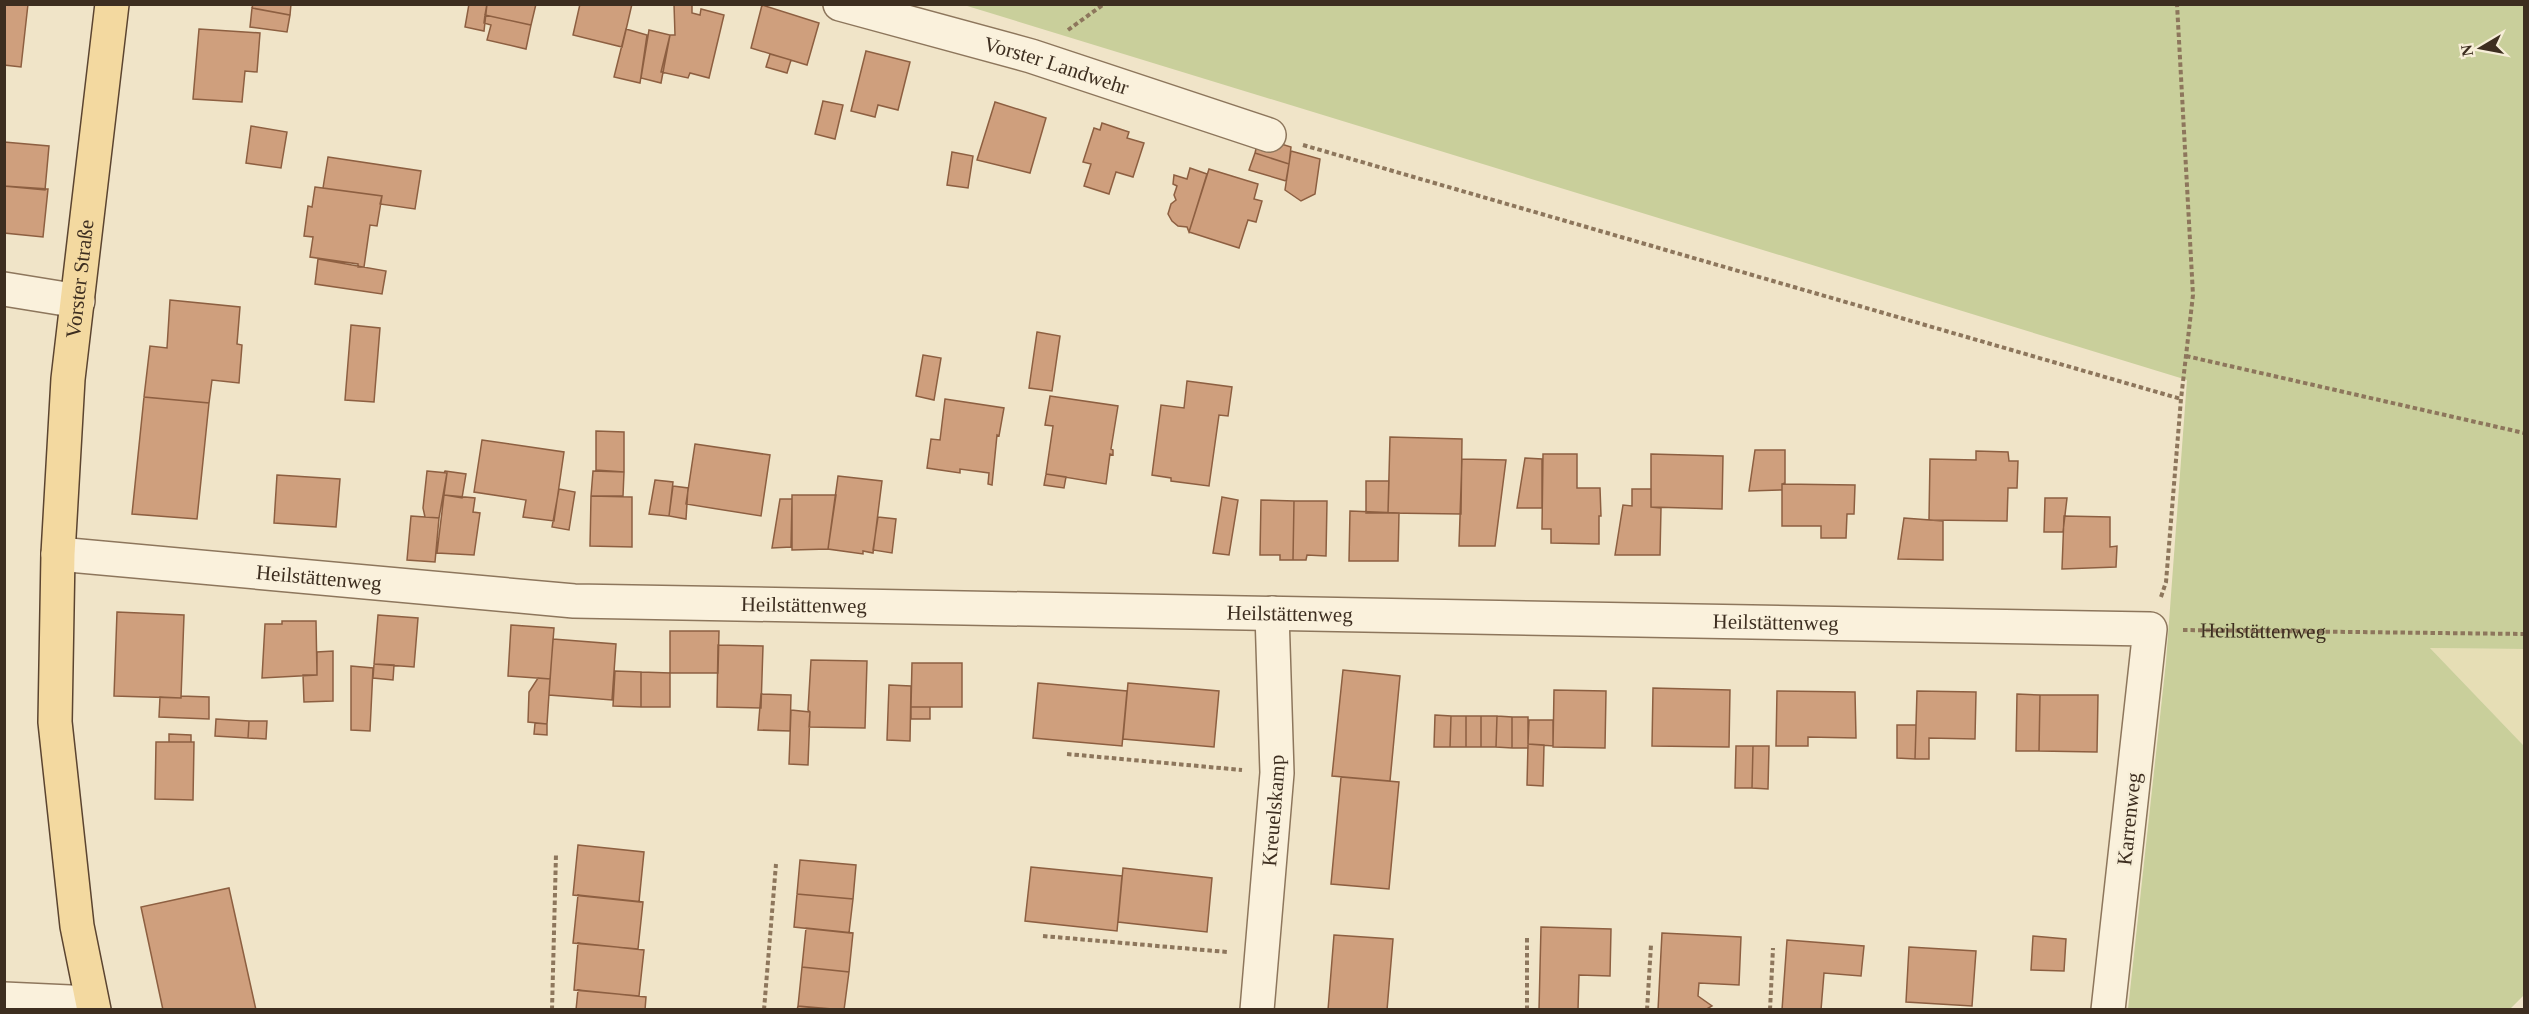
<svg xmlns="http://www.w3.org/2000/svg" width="2529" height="1014" viewBox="0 0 2529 1014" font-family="'Times New Roman',serif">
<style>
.farmland{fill:#e6deb5}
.green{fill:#c9cf9b}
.building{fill:#cf9f7d;stroke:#8d5f41;stroke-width:1.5}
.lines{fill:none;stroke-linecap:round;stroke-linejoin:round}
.minor-casing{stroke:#8d765c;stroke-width:36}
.major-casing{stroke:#5b4430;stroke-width:36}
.path{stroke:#8d765c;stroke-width:4;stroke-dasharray:4.5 3;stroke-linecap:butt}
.minor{stroke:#faf1dc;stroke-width:33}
.major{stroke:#f3d9a0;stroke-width:33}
.labels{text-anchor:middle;stroke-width:5;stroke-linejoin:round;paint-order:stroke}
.street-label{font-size:21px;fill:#3d2e20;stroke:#f7eed8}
</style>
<rect width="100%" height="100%" fill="#f0e4c8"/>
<path class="farmland" d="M2430,648L2524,649V746Z"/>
<path class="green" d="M964,5H2524V649L2430,648L2524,746V995L2509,1010L2128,1009L2166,662L2187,380Z"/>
<path class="building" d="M4,4H28L21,67L4,65Z
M253,4H291L290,15L252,8Z
M469,4H487L484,31L465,27Z
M487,4H536L531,25L485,15Z
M580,4H632L622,47L573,35Z
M674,4H692V13L700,15L701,9L724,15L709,78L690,73L688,78L661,72L670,35H675Z
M762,5L819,23L807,65L751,48Z
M252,8L290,15L287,32L250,27Z
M485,15L531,25L526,49L487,40L491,25L484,23Z
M199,29L260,33L257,72L245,71L242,102L193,99Z
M626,29L647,35L640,83L614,77Z
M649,30L670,35L661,83L641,78Z
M866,51L910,62L898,110L878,105L875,117L851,111Z
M770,54L791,60L787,73L766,67Z
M823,101L843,105L835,139L815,134Z
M995,102L1046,118L1030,173L977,160Z
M1102,123L1129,132L1127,138L1144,143L1133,177L1116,172L1109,194L1084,186L1091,164L1083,162L1094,128L1100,130Z
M251,126L287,132L281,168L246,163Z
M1259,137L1291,147L1289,164L1255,153Z
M4,142L49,146L45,190L4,186Z
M1291,151L1320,159L1315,194L1301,201L1285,190Z
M952,152L973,156L968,188L947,185Z
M1255,153L1289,164L1286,181L1249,170Z
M328,157L421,171L415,209L380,204L382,196L323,188Z
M1190,168L1207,174L1189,232L1187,227L1178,226L1172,221L1168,214L1171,204L1176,200L1174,195L1177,186L1173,184L1174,175L1187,179Z
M1209,169L1258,184L1254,199L1262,201L1256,222L1248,220L1239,248L1189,232Z
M4,186L48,189L43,237L4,233Z
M315,187L382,196L377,226L370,225L364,267H358V264L310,257L313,237L304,236L308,206L312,207Z
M318,259L386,271L382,294L315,284Z
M170,300L240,307L237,344L242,345L239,383L212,380L209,403L144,397L150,346L167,348Z
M351,325L380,328L374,402L345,400Z
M1037,332L1060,336L1052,391L1029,388Z
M923,355L941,358L934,400L916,396Z
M1187,381L1232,387L1228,416L1219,415L1209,486L1171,481V478L1152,475L1161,405L1184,408Z
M1050,396L1118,406L1111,449L1113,450V455L1110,454L1106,484L1046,474L1053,426L1045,425Z
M144,397L209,403L197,519L132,514Z
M945,399L1004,408L999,436L997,435L992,485L988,484L989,473L960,469V473L927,468L931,439L940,440Z
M596,431L624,432V472L596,470Z
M1390,437L1462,439L1461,514L1388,513Z
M482,440L564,452L554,521L523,517L526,500L474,492Z
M695,444L770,455L761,516L686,504Z
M1755,450H1785V483L1782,484V490L1749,491Z
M1976,451L2008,452L2009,461H2018L2017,488H2008L2007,521L1929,520L1930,459L1976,460Z
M1543,454H1577V488H1600L1601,516H1599V544L1551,543V529H1542Z
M1651,454L1723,456L1722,509L1651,507Z
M1525,458L1542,459V508H1517Z
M1462,459L1506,460L1495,546H1459Z
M427,471L447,473L439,518L425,517L423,508Z
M445,471L466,474L462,498L444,495L447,473H444Z
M593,471L624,472L623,496H591Z
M1046,474L1066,477L1064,488L1044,485Z
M277,475L340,479L336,527L274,523Z
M838,476L882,481L873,553L863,551V554L828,549Z
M655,480L673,482L669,516L649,514Z
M1366,481H1389L1388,513H1366Z
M1782,484L1855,485L1854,514H1847L1846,538H1821V526H1782Z
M673,486L688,488L686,519L669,516Z
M559,489L575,492L569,530L552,527Z
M1632,489H1651V507L1661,508L1660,555H1615L1623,505L1632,506Z
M444,495L475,498L473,512L480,513L474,555L437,553Z
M792,495H836L828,549L792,550Z
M591,496L632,497V547L590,546Z
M1222,497L1238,500L1229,555L1213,553Z
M2045,498H2067L2063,532H2044Z
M780,499H792L791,547L772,548Z
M1261,500L1294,501L1293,560H1280V555H1260Z
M1294,501H1327L1326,556L1307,555L1306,560H1293Z
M1350,511L1399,513L1398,561H1349Z
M411,516L439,518L435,562L407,560Z
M2064,516L2110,517V547L2117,546L2116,567L2062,569Z
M878,517L896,519L892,553L873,550Z
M1904,518L1943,521V560L1898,559Z
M117,612L184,615L181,698L114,696Z
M378,615L418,618L414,667L374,664Z
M282,621H316L317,675L262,678L265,624H282Z
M511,625L554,628L550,679L508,676Z
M670,631H719L718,673H670Z
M553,639L616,644L612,700L549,695Z
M718,645L763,646L761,708L717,707Z
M333,651V701L304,702L303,675H317V652Z
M811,660L867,661L865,728L809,727L810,712L808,710Z
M912,663H962V707H911Z
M374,664L394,665L393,680L373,678Z
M351,666L373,668L370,731L351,730Z
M1343,670L1400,676L1390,781L1332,776Z
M615,671L641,672V707L613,706Z
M641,672L670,673V707H641Z
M538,678L550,679L547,724L528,722L529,692Z
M1038,683L1127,691L1122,746L1033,738Z
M1128,683L1219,691L1214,747L1123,739Z
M889,685L911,686L910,741L887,740Z
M1653,688L1730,690L1729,747L1652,746Z
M1554,690L1606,691L1605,748L1553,747Z
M1777,691L1855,692L1856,738L1808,737V746H1776Z
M1917,691L1976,692L1975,739L1929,738V759H1915Z
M761,694L791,695L790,731L758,730Z
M2017,694L2040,695L2039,751H2016Z
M2040,695H2098L2097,752L2039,751Z
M181,696L209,697V719L159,717L160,697L181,698Z
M911,707H930V719H911Z
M791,710L810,712L808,765L789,764Z
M1435,715L1451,716L1450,747H1434Z
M1451,716H1466V747H1450Z
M1466,716H1481V747H1466Z
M1481,716H1497L1496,747H1481Z
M1497,716L1512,717V748L1496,747Z
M1512,717H1528V748H1512Z
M216,719L249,721L248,738L215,736Z
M1529,720H1553V746L1528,744Z
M249,721H267L266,739L248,738Z
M535,723L547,724V735L534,734Z
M1897,725H1916L1915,759L1897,758Z
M169,734L191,735V742H169Z
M156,742H194L193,800L155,799Z
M1528,744L1544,745L1543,786L1527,785Z
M1736,746H1753L1752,788H1735Z
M1753,746H1769L1768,789L1752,788Z
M1341,777L1399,782L1389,889L1331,884Z
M578,845L644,852L639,902L573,895Z
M800,860L856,865L853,899L797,894Z
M1031,867L1122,876L1117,931L1025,921Z
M1123,868L1212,878L1207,932L1118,922Z
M229,888L256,1010H163L141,907Z
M797,894L853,899L849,933L794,927Z
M578,895L643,902L638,949L573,943Z
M1541,927L1611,929L1610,976L1579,975L1578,1010H1539Z
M806,928L853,933L849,972L802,967Z
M1662,933L1741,937L1739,985L1699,983L1698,996L1712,1006L1705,1010H1658Z
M1334,935L1393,939L1387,1010H1328Z
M2033,936L2066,939L2064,971L2031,970Z
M1787,940L1864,946L1861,976L1824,973L1821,1010H1782Z
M578,943L644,950L639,996L574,990Z
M1909,947L1976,951L1972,1006L1906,1002Z
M802,967L849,972L844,1010L798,1006Z
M578,990L646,997L645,1010H576Z
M798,1006L832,1010H797Z"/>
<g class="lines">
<g class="minor-casing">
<g id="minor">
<path id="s2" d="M840,4L1031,56L1269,135"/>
<path d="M4,289L78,301"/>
<path id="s3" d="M58,554L574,601L2150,629L2108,1010"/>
<path d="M4,999L92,1003"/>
<path id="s4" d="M1257,1010L1277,773L1272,613"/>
</g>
</g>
<g class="major-casing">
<g id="major">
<path id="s5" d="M94,1010L77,926L55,722L58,554L68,379L112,4"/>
</g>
</g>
<g class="path">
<path d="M1068,30L1104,4"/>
<path d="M1303,145L2181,399"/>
<path d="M2186,356L2524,433"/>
<path d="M2161,597L2166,582L2181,399L2193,295L2177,4"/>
<path id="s1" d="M2183,630L2524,634"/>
<path d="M1067,754L1242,770"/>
<path d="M1043,936L1227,952"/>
<path d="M552,1010L556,854"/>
<path d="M764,1010L776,864"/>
<path d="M1527,1010V937"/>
<path d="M1647,1010L1651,945"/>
<path d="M1770,1010L1773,948"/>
</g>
<use href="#minor" class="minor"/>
<use href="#major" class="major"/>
</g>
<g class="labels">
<g class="street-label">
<text dy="7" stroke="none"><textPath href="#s2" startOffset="225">Vorster Landwehr</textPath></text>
<text dy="7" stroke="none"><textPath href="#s5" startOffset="735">Vorster Straße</textPath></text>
<text dy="7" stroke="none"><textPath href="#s3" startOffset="262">Heilstättenweg</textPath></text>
<text dy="7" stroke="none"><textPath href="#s3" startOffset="748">Heilstättenweg</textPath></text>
<text dy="7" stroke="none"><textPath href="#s3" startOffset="1234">Heilstättenweg</textPath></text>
<text dy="7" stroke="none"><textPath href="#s3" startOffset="1720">Heilstättenweg</textPath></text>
<text dy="7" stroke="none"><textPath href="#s1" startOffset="80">Heilstättenweg</textPath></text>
<text dy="7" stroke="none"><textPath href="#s4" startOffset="200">Kreuelskamp</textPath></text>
<text transform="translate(2129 819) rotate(-84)" y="7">Karrenweg</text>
</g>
</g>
<rect width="2529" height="1014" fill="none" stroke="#3d2e20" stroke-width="12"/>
<g transform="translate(2481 48) rotate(260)" stroke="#f7eed8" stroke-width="4.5" paint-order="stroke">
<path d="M0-4.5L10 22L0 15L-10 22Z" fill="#3d2e20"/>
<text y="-9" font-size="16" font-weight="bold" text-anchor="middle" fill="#3d2e20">N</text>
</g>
</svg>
